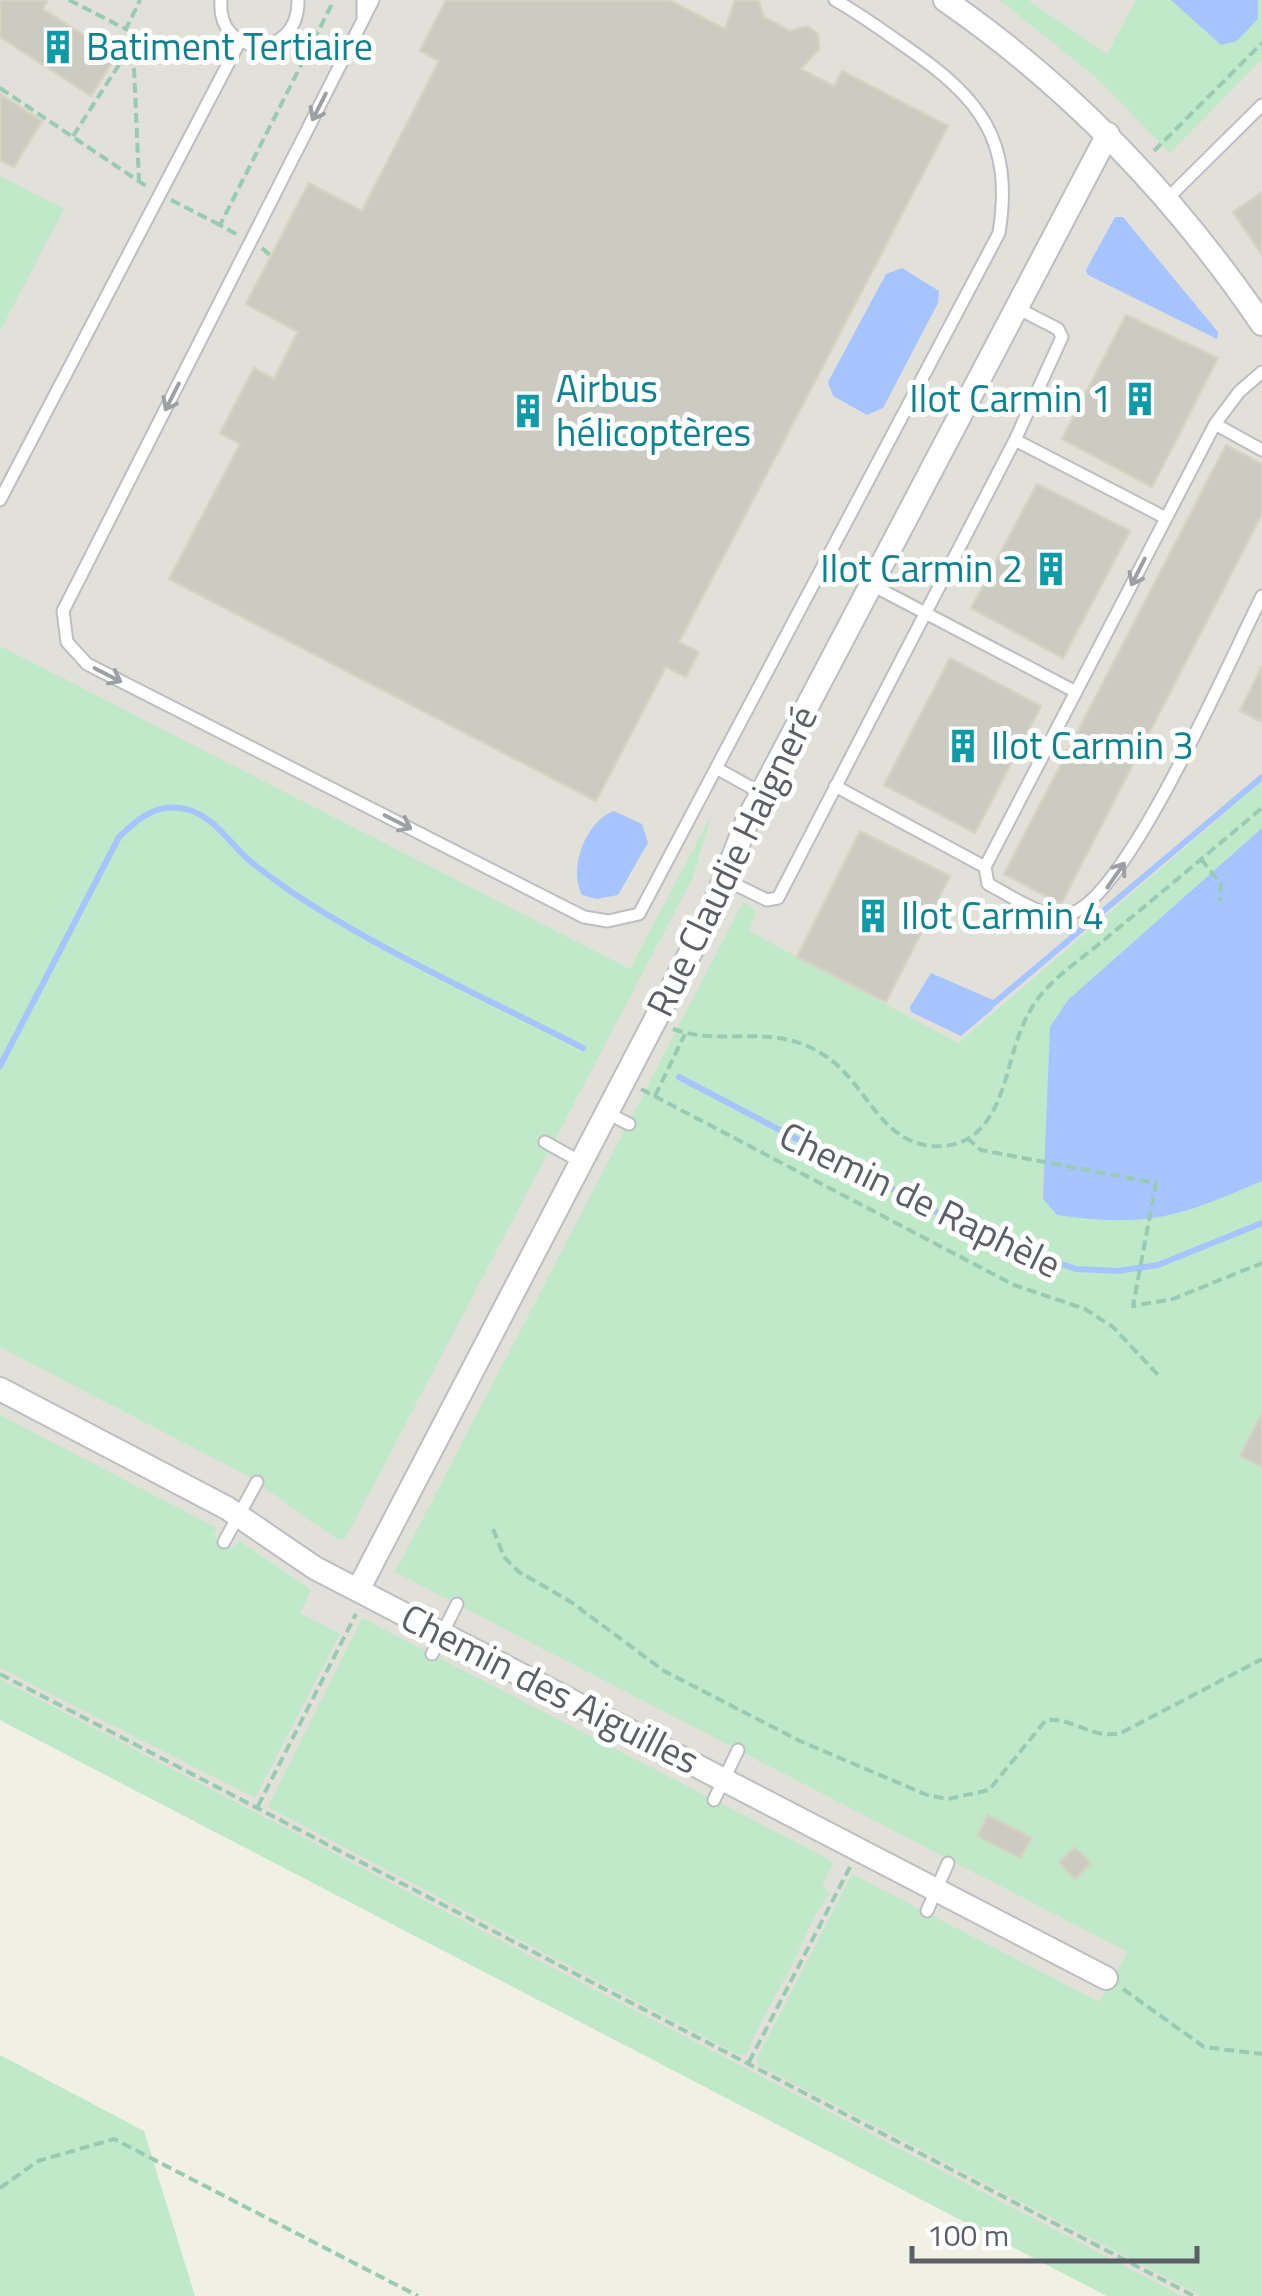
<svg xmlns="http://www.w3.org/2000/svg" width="1262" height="2296" viewBox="0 0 1262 2296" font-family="'Titillium Web',sans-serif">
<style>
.industrial{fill:#e1e1d9}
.green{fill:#c0e9c9}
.water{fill:#a6c4ff}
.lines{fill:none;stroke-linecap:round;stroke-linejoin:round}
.stream{stroke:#a6c4ff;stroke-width:6}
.building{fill:#cbcbc1;stroke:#d5d4c3;stroke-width:2.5}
.lane-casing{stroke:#bdbdc4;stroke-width:15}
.street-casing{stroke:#bdbdc4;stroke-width:26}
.path{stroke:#99cab2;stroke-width:4;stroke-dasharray:10 5;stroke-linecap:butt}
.lane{stroke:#fff;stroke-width:11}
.street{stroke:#fff;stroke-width:22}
.oneway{stroke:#9e9fa3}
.labels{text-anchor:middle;stroke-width:10;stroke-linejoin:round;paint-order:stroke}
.culture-label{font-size:38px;fill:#0d838f;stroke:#fff;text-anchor:start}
.street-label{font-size:38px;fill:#5d5f66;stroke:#fff}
</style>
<rect width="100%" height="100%" fill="#f0f0e5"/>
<path class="industrial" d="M0,0H1262V781L958,1043L1262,1415V2296H1107L0,1720Z"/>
<path class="green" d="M1000,0H1028L1107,54L1136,0H1262V59L1170,153L1098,79Z
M0,176L64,209L0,331Z
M0,646L630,969L712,814L692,879L345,1539H337L248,1476L0,1347Z
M1262,781V2296H1202L758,2065L757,2058L852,1874L1099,2002L1128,1952L395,1572L743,902L756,911L749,931L958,1043Z
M0,1415L217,1528L214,1537L233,1548L240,1541L311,1590L300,1613L340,1634L255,1798L0,1668Z
M362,1618L834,1862L822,1885L830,1893C812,1916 803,1943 790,1969C775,1998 758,2023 747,2054L738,2055L268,1807Z
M0,1679L1182,2296H1107L0,1720Z
M0,2055L144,2131L195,2296H0Z"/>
<path class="water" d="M1171,0H1258V19L1237,41L1221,45Z
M1115,217H1123L1218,332L1217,339L1088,275L1086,270Z
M902,268L939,291L938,303L883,408L867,415L833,396L828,382L886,274Z
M614,811L642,824L648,843L618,895L597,899L582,895C568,870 585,821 614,811Z
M1262,828V1181C1178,1217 1149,1228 1057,1215L1043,1199L1050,1027L1068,1000Z
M931,973L993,1000V1009L961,1036L911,1012L910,1007Z"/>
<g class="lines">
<path class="stream" d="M993,1004L1262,777
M0,1066L119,837C140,816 161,800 192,811C217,820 231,845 250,861C263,872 279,883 293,893C384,953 486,998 583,1048
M679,1077L986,1238L1076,1269L1118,1271L1158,1265L1262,1223"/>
</g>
<path class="building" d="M0,0H48L43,9L116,56L91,96L0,37Z
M446,0H669L725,29L735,0H758L764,17L790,31L807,26L818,34L819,49L801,69L834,86L842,71L948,126L679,642L699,652L686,677L666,667L596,801L169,579L240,444L220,433L254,368L274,379L298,332L246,304L309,183L362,211L439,61L420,51Z
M0,94L42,121L14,167L0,160Z
M1262,192V255L1233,212Z
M1126,315L1218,358L1152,487L1062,439Z
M1226,445L1262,464V514L1061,904L1004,874Z
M1037,484L1130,531L1063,658L971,608Z
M950,658L1041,706L975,833L884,785Z
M1262,666V722L1240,711Z
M860,831L950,876L886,1002L797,957Z
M1262,1413V1467L1240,1456Z
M988,1815L1032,1838L1020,1858L977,1836Z
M1075,1847L1091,1864L1075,1879L1059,1862Z"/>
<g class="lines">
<g class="lane-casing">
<path id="lane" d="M221,0C216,59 299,62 298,0
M363,0V20L373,0
M363,20L63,611L67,642L87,664L584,917L608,921L639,914L999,233C1014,140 980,98 906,47C883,31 860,14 835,0
M1169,197L1262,105
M1262,372L1239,392L1215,424L985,867L988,884C1012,896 1045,922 1072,913C1128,895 1231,657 1262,596
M1215,424L1262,450
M1015,440L1166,518
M0,500L240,41
M870,584L1076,692
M716,768L761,793
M835,786L985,867
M726,880L767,900L778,898L1015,440L1062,337L1058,329L1015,307
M607,1113L629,1124
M545,1142L581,1162
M224,1542L257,1482
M432,1654L457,1604
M714,1800L738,1750
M927,1911L948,1863"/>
</g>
<g class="street-casing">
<path id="street" d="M945,0C1072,88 1175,196 1262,324
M0,1389L227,1508L315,1568L1106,1978
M358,1590L711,913L748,819L1108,134"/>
</g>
<path class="path" d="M69,0L126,29
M124,57L134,67L139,182
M0,88L149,188
M73,136L124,57L126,29L140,0
M1154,151L1262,43
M171,200L220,225
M236,234L220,225L331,6L330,0
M262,248L271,256
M1201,859L1221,884L1220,901
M673,1029C726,1048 773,1020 827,1057C869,1086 882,1150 943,1146C987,1143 1000,1100 1010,1064C1016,1042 1023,1020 1036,1001C1055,975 1086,956 1110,935C1161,893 1211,851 1262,808
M641,1089L1014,1285L1085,1309L1113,1327L1160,1377
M655,1096L685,1034
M967,1138L981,1150L1156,1183L1133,1306L1173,1299L1262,1263
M493,1529L504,1557L519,1572L571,1602L664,1671L800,1741L927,1795L948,1799L989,1790L1046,1720C1073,1717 1092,1740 1121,1733L1262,1659
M0,1674L1194,2296
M258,1806L356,1614
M1123,1989L1204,2047L1262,2054
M749,2062L850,1867
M0,2188L38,2161L114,2139L418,2296"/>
<use href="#lane" class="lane"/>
<use href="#street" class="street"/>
</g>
<defs><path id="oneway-shaft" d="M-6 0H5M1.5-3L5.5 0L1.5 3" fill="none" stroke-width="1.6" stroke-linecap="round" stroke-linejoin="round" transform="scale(2.5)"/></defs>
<g class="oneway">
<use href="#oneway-shaft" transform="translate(319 107) rotate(117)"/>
<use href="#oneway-shaft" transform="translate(172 397) rotate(117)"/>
<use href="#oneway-shaft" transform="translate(1138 572) rotate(117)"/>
<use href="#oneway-shaft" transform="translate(108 675) rotate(27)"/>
<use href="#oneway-shaft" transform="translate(398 822) rotate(27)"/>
<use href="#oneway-shaft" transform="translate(1116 875) rotate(-55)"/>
</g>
<defs>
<g id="building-bare" transform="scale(2.7)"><path d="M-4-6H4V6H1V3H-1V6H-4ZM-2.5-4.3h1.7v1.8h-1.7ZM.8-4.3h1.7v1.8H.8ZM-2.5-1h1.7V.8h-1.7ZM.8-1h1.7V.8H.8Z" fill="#0f9aa8" stroke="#fff" stroke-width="2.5" paint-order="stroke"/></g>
</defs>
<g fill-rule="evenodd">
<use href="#building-bare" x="58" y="47"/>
<use href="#building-bare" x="1140" y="399"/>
<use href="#building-bare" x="528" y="411"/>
<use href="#building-bare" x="1051" y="569"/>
<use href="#building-bare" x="963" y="746"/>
<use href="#building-bare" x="873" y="916"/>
</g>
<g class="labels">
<g class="culture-label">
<text x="86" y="60">Batiment Tertiaire</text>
<text x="556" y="402">Airbus<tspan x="556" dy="44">hélicoptères</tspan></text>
<text x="1112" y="412" text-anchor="end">Ilot Carmin 1</text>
<text x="1023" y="582" text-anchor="end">Ilot Carmin 2</text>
<text x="991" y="759">Ilot Carmin 3</text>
<text x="901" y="929">Ilot Carmin 4</text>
</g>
<g class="street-label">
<text transform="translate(732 861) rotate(-64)" y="13">Rue Claudie Haigneré</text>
<text transform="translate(920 1200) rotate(26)" y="13">Chemin de Raphèle</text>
<text transform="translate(550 1689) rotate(27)" y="13">Chemin des Aiguilles</text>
</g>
</g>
<path d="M912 2246v15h285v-15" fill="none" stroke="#5d5f66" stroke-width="5"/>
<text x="927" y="2246" font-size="30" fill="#5d5f66" stroke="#ffffff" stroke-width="8" paint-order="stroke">100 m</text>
</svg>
